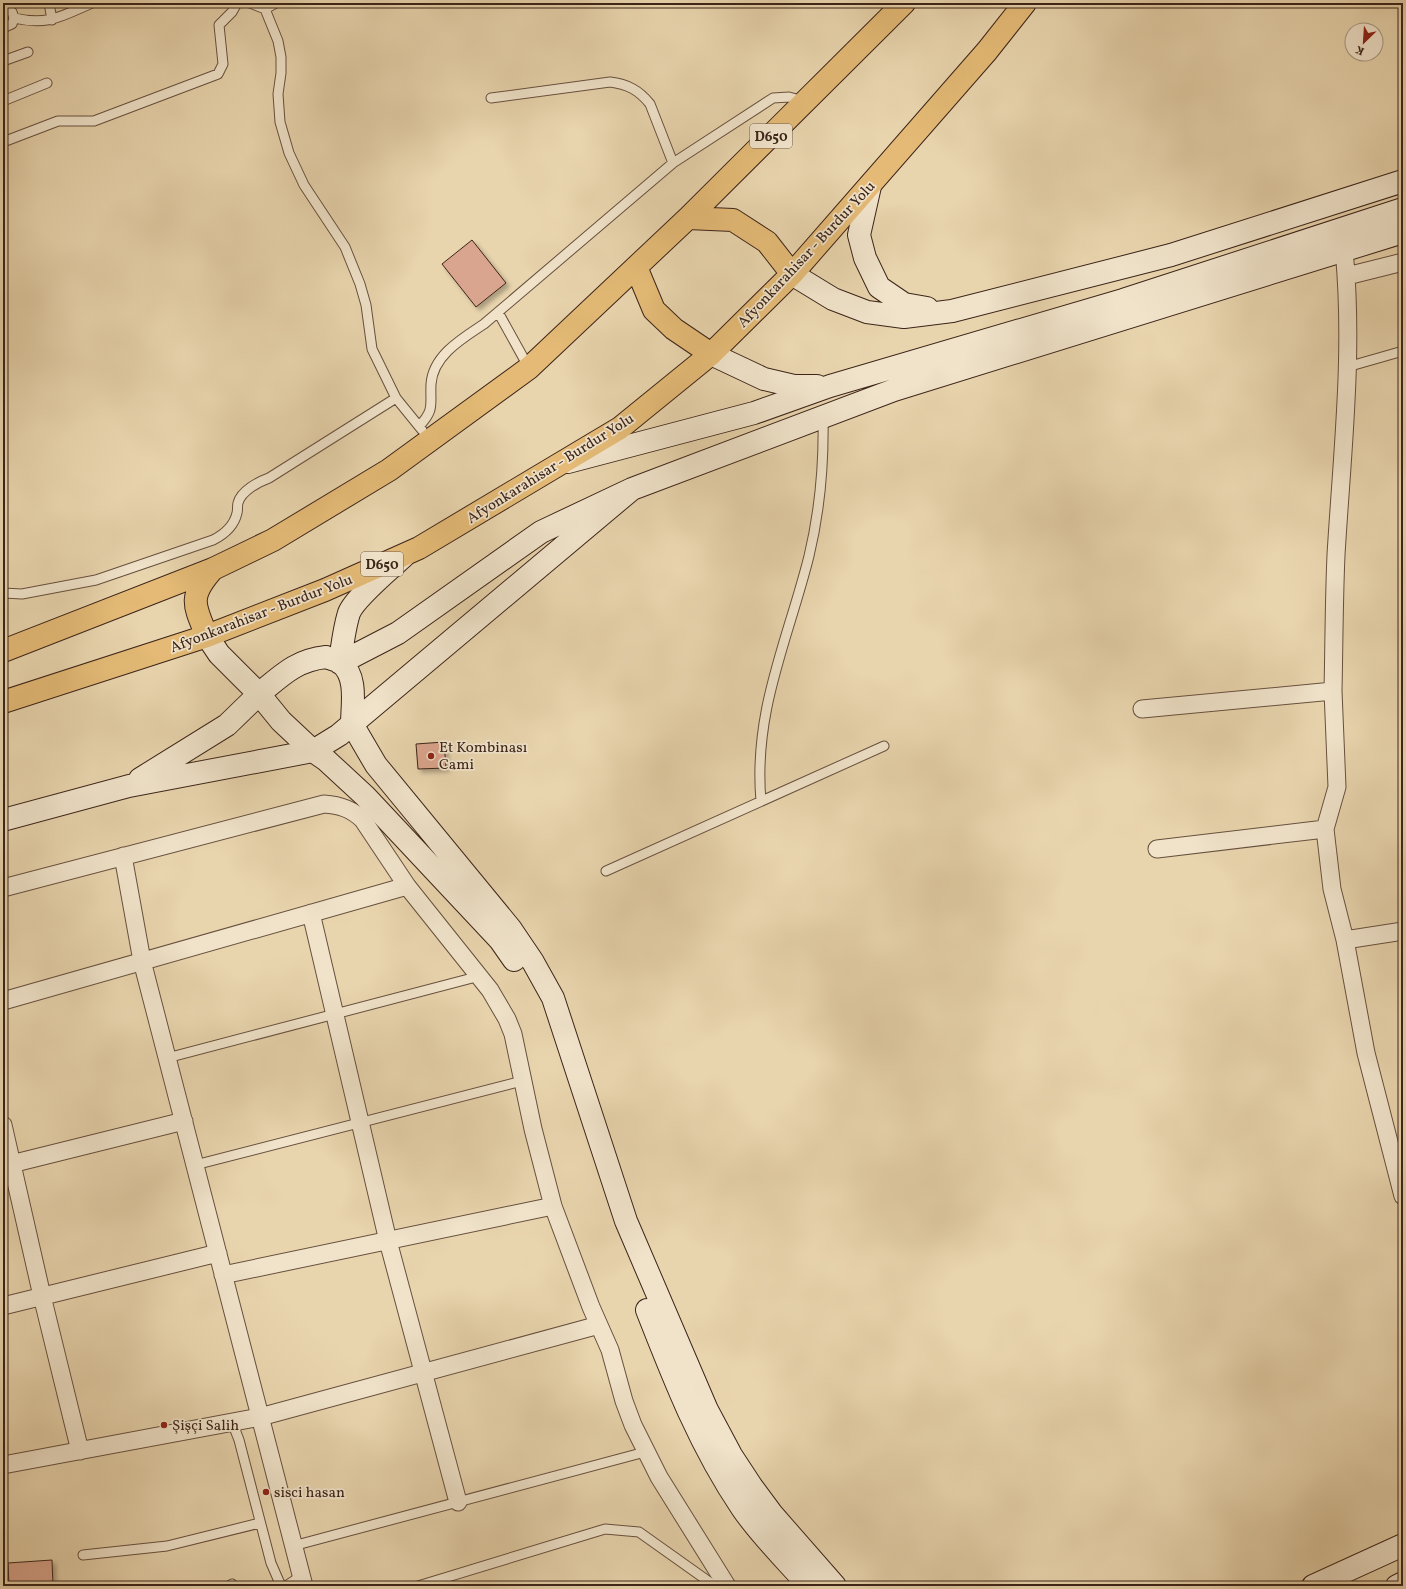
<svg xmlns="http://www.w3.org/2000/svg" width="1406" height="1589" viewBox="0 0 1406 1589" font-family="Vollkorn,serif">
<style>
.building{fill:#daa58e;stroke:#3c2419;filter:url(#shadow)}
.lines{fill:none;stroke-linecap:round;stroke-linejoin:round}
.lane-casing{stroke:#67503e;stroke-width:11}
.street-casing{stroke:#67503e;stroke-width:19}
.secondary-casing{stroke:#3c2419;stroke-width:24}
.highway-casing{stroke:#3c2419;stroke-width:24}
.lane{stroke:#f0e3ca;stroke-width:9}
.street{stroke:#f0e3ca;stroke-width:17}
.secondary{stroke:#f0e3ca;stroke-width:22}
.highway{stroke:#e4ba76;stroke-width:22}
.poi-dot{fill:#8f2418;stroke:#f0e3ca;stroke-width:1.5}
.labels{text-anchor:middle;stroke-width:3.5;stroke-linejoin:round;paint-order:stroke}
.shield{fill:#f0e3ca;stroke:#725d4e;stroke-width:1}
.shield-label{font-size:14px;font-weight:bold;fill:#3c2419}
.street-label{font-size:15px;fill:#3c2419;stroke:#f0e3ca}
.poi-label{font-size:15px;fill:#3c2419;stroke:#f0e3ca;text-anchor:start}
</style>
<defs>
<filter id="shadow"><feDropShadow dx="3.5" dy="3.5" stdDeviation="2" flood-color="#0004"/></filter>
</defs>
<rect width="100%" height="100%" fill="#e8d4ad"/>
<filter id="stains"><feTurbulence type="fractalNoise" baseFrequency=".005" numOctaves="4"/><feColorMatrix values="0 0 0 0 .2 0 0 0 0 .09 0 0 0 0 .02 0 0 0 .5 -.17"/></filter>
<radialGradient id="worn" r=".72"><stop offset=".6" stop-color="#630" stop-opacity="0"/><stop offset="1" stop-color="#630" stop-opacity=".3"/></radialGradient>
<path class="building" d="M472,240L506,283L476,307L442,264Z
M444,742L446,768L418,769L416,744Z
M52,1560L53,1586H9L8,1563Z"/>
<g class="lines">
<g class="lane-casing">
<path id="lane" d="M49,3L52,20
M250,3L265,9L278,41L281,57V73L278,94L280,122L289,153L304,185L345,247L360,284L366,305L372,349L396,398L422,430
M3,8L12,12L14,18L12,24L3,28
M265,9L276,3
M14,18C48,26 62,16 92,3
M3,61L28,52
M491,98L610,82C627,84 639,90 650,104L673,163
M3,101L47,83
M3,142L58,121H94L218,74L223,64L219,25L232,12L237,3
M498,312L529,368
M1347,367L1403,351
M419,426C435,410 430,404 431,384C433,355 463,338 484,324L673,163L773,98L789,97L804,101
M3,593L22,594L96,580L213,540C225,534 234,526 237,513C238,510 237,506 238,503C241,491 258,482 269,478L396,398
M761,801C753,711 788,640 809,556C820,510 824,464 823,417
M606,871L884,746
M167,1058L480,976
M195,1165L522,1081
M232,1422L239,1440L271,1563L281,1586
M293,1546L645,1452
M83,1555L167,1546L260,1523
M229,1586L232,1584
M286,1586L301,1576
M418,1586L605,1529L639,1532L715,1586"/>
</g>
<g class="street-casing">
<path id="street" d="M1347,276L1403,262
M1333,691C1334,646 1334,600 1336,555C1342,453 1354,352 1344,250
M1142,709L1333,691L1337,787L1325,829
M1157,849L1325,829L1332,889L1345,940L1366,1053L1403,1196
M123,856L142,961L304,1586
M3,888L324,804C340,805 352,809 363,820L407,886L490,990L507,1019L513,1034L533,1129L553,1206L591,1307L610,1350L624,1401L633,1425L659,1477L727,1586
M311,913L388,1241L458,1502
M1345,940L1403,931
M3,1001L407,886
M3,1125L42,1296L80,1451
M3,1166L184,1121
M223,1275L553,1206
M3,1306L218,1253
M3,1465L260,1417L599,1325"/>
</g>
<g class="secondary-casing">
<path id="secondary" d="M870,186L859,235L865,258L879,287L904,304L927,308
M792,274L833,299L867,312L904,317L952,311L1171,255L1403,181
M711,354L764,379L794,386H817
M568,462L754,413L830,386L1123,300L1403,209
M632,489L352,724L376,765L510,928L533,962L553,998L626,1221L707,1410L731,1455L752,1487L772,1514L835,1586
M326,657C330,659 337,660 341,663C358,677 352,705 352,724L339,735L313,751L281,721L259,694C281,676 296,660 326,657Z
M340,663L398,633L541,532L632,489L894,390L1403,232
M340,663C342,646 344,629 349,613C355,598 390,569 403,557
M140,779L227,725L259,694L219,654L207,636
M3,820L129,786L313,751L326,760L365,796L500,940L514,960
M647,1310C674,1379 700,1446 742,1508C761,1536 787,1561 809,1586
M1313,1586L1403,1545
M1397,1586L1403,1583"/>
</g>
<g class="highway-casing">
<path id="highway" d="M688,218L733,220L767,242L792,274
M636,267L654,310L674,329L711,354
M207,636C194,605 188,597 213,569
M3,651L213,569L273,540L389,470L529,368L688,218L904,3
M3,702L207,636L325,590L419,548L620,428L711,354L792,274L987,51L1025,3"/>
</g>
<use href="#lane" class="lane"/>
<use href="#street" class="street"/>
<use href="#secondary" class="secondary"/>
<use href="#highway" class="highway"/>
</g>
<g class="poi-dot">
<circle cx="431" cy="756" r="4"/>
<circle cx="164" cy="1425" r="4"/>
<circle cx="266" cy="1492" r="4"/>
</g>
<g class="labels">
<g class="shield">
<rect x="750" y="124" width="42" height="24" rx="3"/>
<rect x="361" y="552" width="42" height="24" rx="3"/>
</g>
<g class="shield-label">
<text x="771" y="141">D650</text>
<text x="382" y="569">D650</text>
</g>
<g class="street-label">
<text transform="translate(806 254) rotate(-47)" y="5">Afyonkarahisar - Burdur Yolu</text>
<text transform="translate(550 468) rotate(-32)" y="5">Afyonkarahisar - Burdur Yolu</text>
<text transform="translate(261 613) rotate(-21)" y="5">Afyonkarahisar - Burdur Yolu</text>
</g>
<g class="poi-label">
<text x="439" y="752">Et Kombinası<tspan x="439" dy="17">Cami</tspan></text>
<text x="172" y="1430">Şişçi Salih</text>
<text x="274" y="1497">sisci hasan</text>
</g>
</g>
<rect width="1406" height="1589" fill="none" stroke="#e8d4ad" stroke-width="16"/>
<rect x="4" y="4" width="1398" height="1581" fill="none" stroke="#3c2419" stroke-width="2"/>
<rect x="8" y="8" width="1390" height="1573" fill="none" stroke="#3c2419"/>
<g transform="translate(1364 42) rotate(205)"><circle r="19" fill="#f0e3ca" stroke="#a89783"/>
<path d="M0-3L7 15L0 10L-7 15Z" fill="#8f2418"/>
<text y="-6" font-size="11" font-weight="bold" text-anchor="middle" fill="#3c2419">K</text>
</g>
<rect width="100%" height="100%" filter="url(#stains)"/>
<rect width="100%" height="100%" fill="url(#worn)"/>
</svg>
